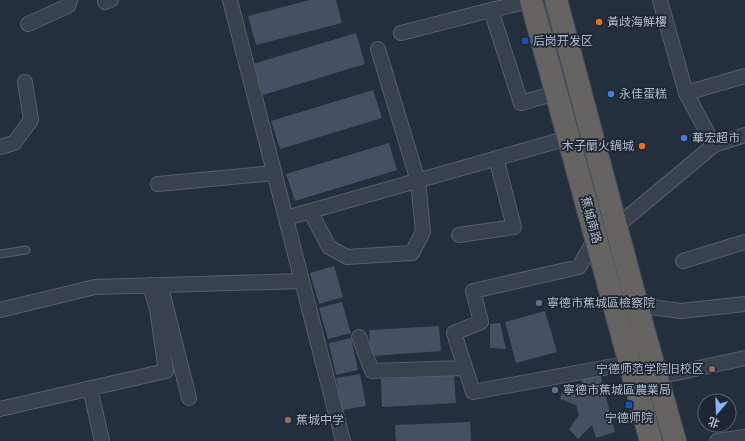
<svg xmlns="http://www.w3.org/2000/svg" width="745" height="441" viewBox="0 0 745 441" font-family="Figtree,'Noto Sans SC',sans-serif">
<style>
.building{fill:#455162}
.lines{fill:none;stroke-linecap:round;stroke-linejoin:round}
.service-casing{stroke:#565f6c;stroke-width:9}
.minor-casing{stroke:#565f6c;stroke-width:16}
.trunk-casing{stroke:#434c59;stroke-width:24}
.service{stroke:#38414e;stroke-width:7}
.minor{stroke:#38414e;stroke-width:14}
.trunk{stroke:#656462;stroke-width:22}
.food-dot{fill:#e8710a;stroke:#1d2633;stroke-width:1.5}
.transit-dot{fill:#1a4fb4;stroke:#1d2633;stroke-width:1.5}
.shop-dot{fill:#3f7fe0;stroke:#1d2633;stroke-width:1.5}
.service-dot{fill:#5c6f8a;stroke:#1d2633;stroke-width:1.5}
.education-dot{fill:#8d6e63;stroke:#1d2633;stroke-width:1.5}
.labels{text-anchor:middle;stroke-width:3.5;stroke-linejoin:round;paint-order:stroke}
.poi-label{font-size:12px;fill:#b4bcc9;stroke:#1d2633;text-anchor:start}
.street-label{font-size:12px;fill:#b4bcc9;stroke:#1d2633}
</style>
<rect width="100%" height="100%" fill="#242f3e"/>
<path class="building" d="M310,0H336L342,23L256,45L248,16Z
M356,33L365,64L263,95L253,64Z
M373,90L382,118L280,149L271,121Z
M389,143L397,170L295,201L286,174Z
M334,266L343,297L319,304L310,273Z
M342,302L351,333L328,339L319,308Z
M545,311L557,352L516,363L505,322Z
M500,323L506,349L490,348V324Z
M439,326L441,351L371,356L369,330Z
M351,338L358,370L336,375L329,343Z
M600,373L615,432L596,438L592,425L578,439L569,429L579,415L576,405L560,399L564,386L582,391L581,378Z
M360,374L366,406L342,410L336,378Z
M454,376L456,403L382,407L381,379Z
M470,422L471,441H396L395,425Z"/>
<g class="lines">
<g class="service-casing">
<path id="service" d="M0,254L26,250"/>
</g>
<g class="minor-casing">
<path id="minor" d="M230,0L343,441
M660,0L686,93
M105,2L111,0
M491,10L521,103L556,93
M28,24L68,6L70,0
M401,33L491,10L534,0
M714,145L686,93L745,76
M0,147L14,143L31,120L25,82
M158,184L274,173
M310,211L329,247L347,257L412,253L423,232L418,181L378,49
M286,218L568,138
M617,226L714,145L745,135
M459,235L514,227L496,158
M596,237L579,267L473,291L481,322L454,333L473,392L630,363
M683,261L745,242
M163,295L189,398
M637,305L681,311L745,304
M0,310L95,287L302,281
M359,337L372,371L465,368
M657,377L745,358
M90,388L102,441
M0,409L166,371L157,309L150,285
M717,441L745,437"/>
</g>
<g class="trunk-casing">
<path id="trunk" d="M531,0L651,441
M556,0L645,335L675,441"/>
</g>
<use href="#service" class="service"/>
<use href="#minor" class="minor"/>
<use href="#trunk" class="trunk"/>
</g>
<g class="food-dot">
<circle cx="599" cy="22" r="4"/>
<circle cx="642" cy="146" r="4"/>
</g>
<g class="transit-dot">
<rect x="521" y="37" width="8" height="8" rx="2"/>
<rect x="625" y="401" width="8" height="8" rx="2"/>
</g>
<g class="shop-dot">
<circle cx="611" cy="94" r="4"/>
<circle cx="684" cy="138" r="4"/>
</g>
<g class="service-dot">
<circle cx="539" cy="303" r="4"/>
<circle cx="555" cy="390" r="4"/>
</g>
<g class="education-dot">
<circle cx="712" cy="369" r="4"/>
<circle cx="288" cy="420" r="4"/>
</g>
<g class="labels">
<g class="poi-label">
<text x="607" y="26">黃歧海鮮樓</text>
<text x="533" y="45">后岗开发区</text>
<text x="619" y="98">永佳蛋糕</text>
<text x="692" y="142">華宏超市</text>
<text x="634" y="150" text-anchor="end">木子蘭火鍋城</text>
<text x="547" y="307">寧德市蕉城區檢察院</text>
<text x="704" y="373" text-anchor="end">宁德师范学院旧校区</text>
<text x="563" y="394">寧德市蕉城區農業局</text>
<text x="629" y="422" text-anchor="middle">宁德师院</text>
<text x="296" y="424">蕉城中学</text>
</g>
<g class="street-label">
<text transform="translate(591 220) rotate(75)" y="4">蕉城南路</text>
</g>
</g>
<g transform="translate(717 413) rotate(199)"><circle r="19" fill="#1d2633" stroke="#59626f"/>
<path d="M0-3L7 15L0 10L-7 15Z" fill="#8ab4f8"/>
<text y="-6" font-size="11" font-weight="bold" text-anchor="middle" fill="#b4bcc9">北</text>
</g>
</svg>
